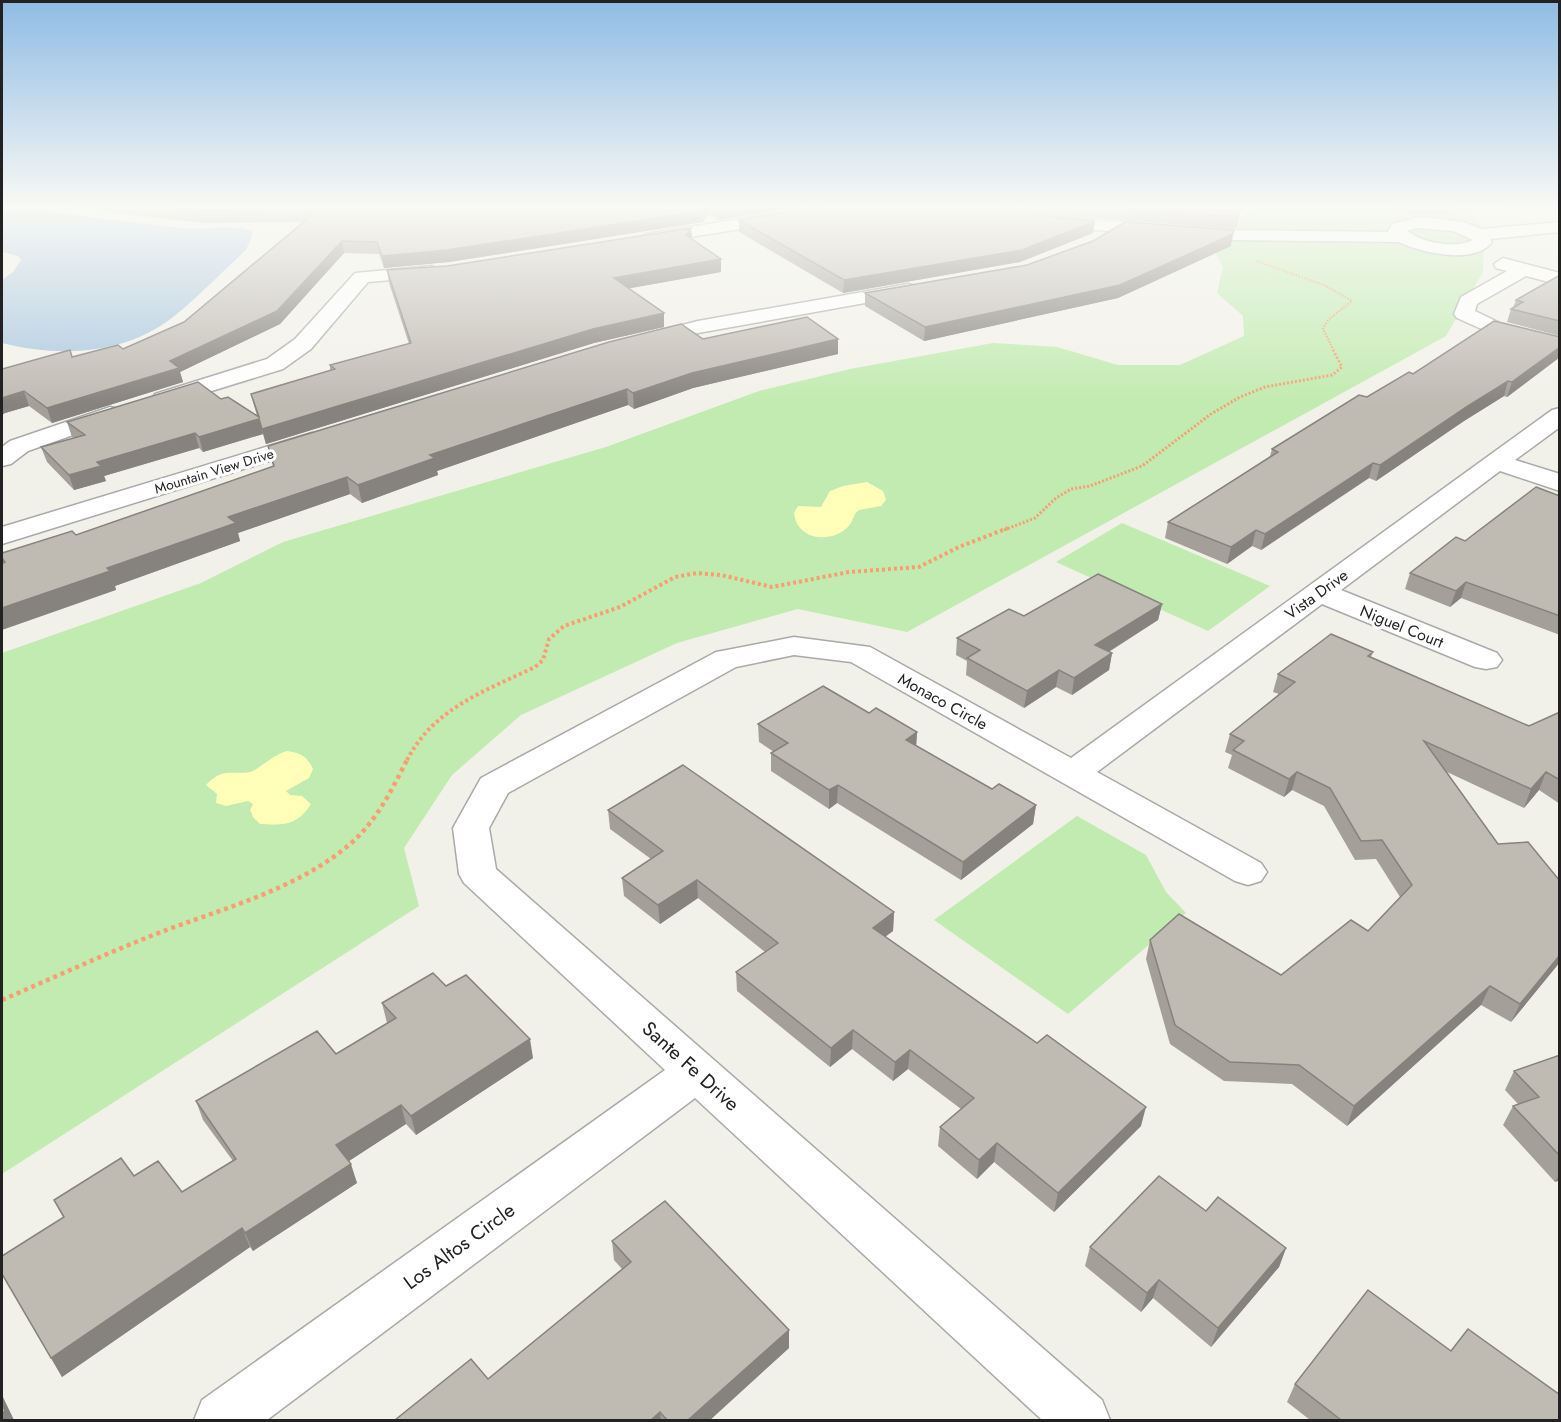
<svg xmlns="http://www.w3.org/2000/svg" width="1561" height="1422" viewBox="0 0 1561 1422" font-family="Jost,sans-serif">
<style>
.grass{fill:#c1ebb0}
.sand{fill:#ffffba}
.water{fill:#aac8df}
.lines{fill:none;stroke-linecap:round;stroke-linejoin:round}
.street-casing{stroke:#a9a9a9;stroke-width:3}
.path-far3{stroke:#fb9c71;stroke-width:2;stroke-dasharray:1.5 1.5;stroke-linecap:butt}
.path-far2{stroke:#fb9c71;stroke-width:3;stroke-dasharray:2 2;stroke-linecap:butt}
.path-far1{stroke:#fb9c71;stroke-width:4;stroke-dasharray:3 3;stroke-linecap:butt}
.path{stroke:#fb9c71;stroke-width:4.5;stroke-dasharray:4 4;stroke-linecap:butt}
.street{fill:#fff;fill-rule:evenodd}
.wall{fill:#a4a099}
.shaded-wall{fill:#86827d}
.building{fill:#bfbab2;stroke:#86827d;stroke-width:1.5}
.labels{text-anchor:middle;stroke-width:6;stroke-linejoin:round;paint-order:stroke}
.far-street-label{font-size:14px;fill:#222;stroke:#fff}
.street-label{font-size:16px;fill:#222;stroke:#fff}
.near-street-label{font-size:20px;fill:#222;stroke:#fff}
</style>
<rect width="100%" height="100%" fill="#f2f1e9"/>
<path class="grass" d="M1256,206H1470L1484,231L1483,272L1446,336L907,632L798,609L677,643L521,715L452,775L404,848L419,906L2,1174V653L201,583L283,542L606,447L759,391L850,369L993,343L1057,347L1118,365H1180L1244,336L1243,316L1217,293L1223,267L1213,247L1220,235Z
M1122,523L1270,586L1208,631L1056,562Z
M1077,816L1146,855L1166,892L1186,913L1068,1014L934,920Z"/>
<path class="sand" d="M867,482L883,491L886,500L881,506L859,510C853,514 854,520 849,526C832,544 797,541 794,513L798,506L821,507L830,491L843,486Z
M287,751C301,753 307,756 313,769L309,778L286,791L290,795L302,796L311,804C297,826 284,825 260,824L253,817L250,810L253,804L248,801L226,806L216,803L217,794L206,785C223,767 230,775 250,772C257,771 272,755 287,751Z"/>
<path class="water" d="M1380,206H1453L1454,208L1450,213C1428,218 1401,213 1380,206Z
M42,211C89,216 135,224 182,228C205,231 229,223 252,231V237L246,250C223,271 202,293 178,313C129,355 61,358 2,343V280L13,272L21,260L18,256L2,252V212Z"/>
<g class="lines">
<g class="street-casing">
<path id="street" d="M822,206H863L855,211L646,244L637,239L646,234Z
M970,206H1005L1059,217L1220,230L1388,232L1392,224L1415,218H1432L1463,222L1482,229L1560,222V232L1490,239L1492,242C1475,265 1421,253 1399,242L1220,240L1059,227L978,211ZM1416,228L1453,231L1473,240C1454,249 1423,243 1407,231Z
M1503,258L1560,273V285L1526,276L1477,304L1475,311L1500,323L1560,338V351L1486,331L1457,318L1454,314L1461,297L1507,271L1496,268L1494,264Z
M432,266L441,272L439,276L368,282L311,349L283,369L163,406L155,404L152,399L155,394L267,359L295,339L355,273Z
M908,284L915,286L918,290L915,294L698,333L646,346L639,344L635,340L639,336L698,321Z
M110,407L118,409L122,414L118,419L28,451L11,464L2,466V447L10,441Z
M1560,408V427L1515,460L1560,474V491L1500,471L1341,590L1497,653L1502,660L1497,667L1486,669L1475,667L1322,604L1097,772L1261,863L1267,872L1261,881L1248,885L1235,881L851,662L794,655L736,667L508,793L489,828L496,869L1102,1400L1110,1420H1042L695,1098L267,1420H194L202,1400L665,1070L464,883L459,874L453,828L481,778L716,652L727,650L794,637L870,647L1071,758L1552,410Z
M312,433L321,435L324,440L321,445L2,544V527Z"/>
</g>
<path class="path-far3" d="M1256,261L1324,285L1352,301L1328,320L1323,329L1333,349"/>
<path class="path-far2" d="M1004,530L1035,518L1056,498L1071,489L1090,486L1142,466L1211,414L1240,397L1265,387L1332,375L1342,367L1332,348"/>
<path class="path-far1" d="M407,760C434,708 485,691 535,667L543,660L549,639L564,626L620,607L675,577L697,573L721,575L772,587L849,572L919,567L959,547L1008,528"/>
<path class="path" d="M2,1000C55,977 107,953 161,932C224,908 298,889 350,844C377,821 392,789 408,758"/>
<use href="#street" class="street"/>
</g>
<path class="wall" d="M55,206H805L718,220L708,214L703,222L449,262L384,268L379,254L344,253L280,324L180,372L183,382L52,423L29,406L5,413L2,369L123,349L184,322L304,222L204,223Z
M1017,206H1242L1236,228H1220L1059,215Z
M1503,206H1560V207L1511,210Z
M1060,218L1095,221L1093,233L1020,262L843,293L739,232V220Z
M691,228L692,239L721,259V272L629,288L664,327L594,343L266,444L263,434L203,452L199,448L104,476L106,481L74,490L47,462L41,447L74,438L72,437L67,422L221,399L257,416L251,394L330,370V365L409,344L389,283L387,270L447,266Z
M1231,246L1118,298L924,341L865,306V293L1027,265Z
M1560,275V336L1507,322L1511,309L1513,308L1516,300Z
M703,339H838V354L693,388L634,409L628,405L437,471L438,475L362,503L350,494L238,533L240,541L115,586L116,590L2,563V553L76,535L273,466L268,446Z
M1560,347V357L1507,397L1504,396L1464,421L1376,481L1369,478L1261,550L1252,546L1227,564L1165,538L1168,522L1270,456L1272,449L1367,397L1413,374Z
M1560,496V635L1461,598L1450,607L1405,589L1410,573L1465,541Z
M1162,604L1158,620L1109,652L1112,653L1109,670L1072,695L1056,687L1024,708L966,675L967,661L956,655L957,638L1024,616Z
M1373,652L1371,657L1529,726L1560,712V804L1539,790L1524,808L1447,772L1498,844L1560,881V962L1511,1022L1481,1005L1347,1126L1292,1084L1224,1081L1170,1044L1146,959L1150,940L1281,975L1368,931L1400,897L1376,859L1355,860L1324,806L1292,790L1284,797L1228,768L1232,755L1225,752L1230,734L1279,694L1273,692L1278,674Z
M869,713L917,732L916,745L992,789L1036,805L1033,824L961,880L837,803L829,809L771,771V753L774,752L759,742L758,724Z
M608,810L894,912L893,931L885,936L1141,1126L1054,1212L994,1162L977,1179L938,1146L940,1127L961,1109L908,1069L893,1081L852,1049L830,1067L737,991L736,972L765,952L698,898L660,924L624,896L622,878L651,859L610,829Z
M446,986L533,1058L416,1135L406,1124L348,1161L357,1183L253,1251L250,1247L62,1377L51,1358L63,1217L54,1200L134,1176L182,1192L233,1161L203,1120L196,1101L336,1054L387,1023L382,1003Z
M1560,1055V1180L1555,1182L1503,1125L1513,1106L1518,1104L1505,1090L1514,1071Z
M1206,1211L1286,1248L1279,1267L1211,1347L1153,1298L1141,1312L1085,1266L1090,1247Z
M612,1241L789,1330V1348L710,1420H395L488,1379L622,1269L614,1260Z
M1451,1351L1560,1420H1310L1287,1402L1295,1384Z"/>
<path class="shaded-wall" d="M705,206H708V214L703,222L449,262L384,268L382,256Z
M731,206H805L718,220V208Z
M1095,221L1093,233L1020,262L843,293L844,280Z
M691,228L692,239L686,235Z
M1234,230L1231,246L1118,298L924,341L925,327Z
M342,241L344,253L280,324L180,372L183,382L52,423L47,408L170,361Z
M721,259V272L615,291L614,278Z
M664,313V327L594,343L266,444L262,429L593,329Z
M838,339V354L693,388L634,409L633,393L692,373Z
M1560,347V357L1507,397L1512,382Z
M1508,381L1504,396L1464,421L1376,481L1380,465L1468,406Z
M627,389L628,405L437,471L438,475L362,503L358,485L430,455Z
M24,391L29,406L5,413L2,415V398Z
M259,419L263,434L203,452L199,437Z
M195,433L199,448L104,476L106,481L74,490L69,475L97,462Z
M1373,463L1369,478L1261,550L1265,534Z
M347,477L350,494L238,533L240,541L115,586L116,590L2,630V608L107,568L228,517Z
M1256,530L1252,546L1227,564L1231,547Z
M1466,582L1461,598L1450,607L1456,591Z
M1162,604L1158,620L1092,662L1095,645Z
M1112,653L1109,670L1072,695L1074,678Z
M1059,670L1056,687L1024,708L1027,691Z
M917,732L916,750L906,740Z
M1297,772L1292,790L1284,797L1289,779Z
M1546,772L1539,790L1524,808L1531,789Z
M838,785L837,803L829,809V790Z
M1036,805L1033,824L961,880L963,862Z
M697,880L698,898L660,924L658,905Z
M894,912L893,931L872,947L873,928Z
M1560,955V962L1511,1022L1520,1004Z
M1490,986L1481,1005L1347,1126L1354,1106Z
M853,1030L852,1049L830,1067L831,1048Z
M530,1039L533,1058L416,1135L411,1116Z
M910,1050L908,1069L893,1081L895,1062Z
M401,1105L406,1124L343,1165L336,1145Z
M1146,1107L1141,1126L1054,1212L1058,1193Z
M997,1143L994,1162L977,1179L979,1160Z
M351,1164L357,1183L253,1251L245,1233Z
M1560,1174V1180L1555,1182Z
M242,1228L250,1247L62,1377L51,1358Z
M1286,1248L1279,1267L1211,1347L1218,1328Z
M1159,1280L1153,1298L1141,1312L1147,1293Z
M789,1330V1348L710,1420H688Z
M2,1395L14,1420H2Z
M660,1412L661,1420H651Z"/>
<path class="building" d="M155,206H705L702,211L447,250L382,256L377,242L342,241L277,311L170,361L179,368L47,408L24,391L2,398V369L70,350L72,357L118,345L123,349L184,322L318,210L201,211Z
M715,206H731L718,208Z
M827,206H1002L1060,218L1095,221L1022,250L844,280L739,220Z
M1098,206H1241L1238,216H1222Z
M1125,222L1234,230L1233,234L1120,285L925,327L865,293L1027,265L1093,241Z
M691,228L686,235L721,259L614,278L664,313L593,329L262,429L259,419L199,437L195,433L97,462L101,466L69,475L41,447L85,435L67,422L198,382L221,399L228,397L259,417L251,394L335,369L330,365L411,343L387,270L447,266Z
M1560,275V321L1511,309L1523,302L1516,300Z
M807,317L838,339L692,373L633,393L627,389L430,455L435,458L358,485L347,477L228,517L236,523L107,568L110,571L2,608V564L5,562L2,558V553L72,531L76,535L274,466L268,446L609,342L681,324L703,339Z
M1494,321L1560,337V347L1512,382L1508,381L1468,406L1380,465L1373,463L1265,534L1256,530L1231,547L1168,522L1278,452L1272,449L1359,395L1367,397L1409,372L1413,374Z
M1536,487L1560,496V616L1466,582L1456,591L1410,573L1456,537L1465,541Z
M1098,574L1162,604L1095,645L1112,653L1074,678L1059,670L1027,691L967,658L980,650L957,638L1009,609L1024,616Z
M1331,634L1373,652L1368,656L1529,726L1560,712V780L1546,772L1531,789L1424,741L1498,844L1528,842L1560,881V955L1520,1004L1490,986L1354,1106L1299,1065L1230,1062L1175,1025L1150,940L1179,914L1281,975L1351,920L1368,931L1412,885L1382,840L1361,841L1330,788L1297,772L1289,779L1233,750L1244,741L1230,734L1295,682L1278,674Z
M823,686L869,713L876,708L917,732L906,740L992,789L999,784L1036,805L963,862L838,785L829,790L771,753L788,743L758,724Z
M683,765L894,912L873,928L1037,1043L1047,1035L1146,1107L1058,1193L997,1143L979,1160L940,1127L974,1098L910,1050L895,1062L853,1030L831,1048L736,972L778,943L697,880L658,905L622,878L663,851L608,810Z
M433,973L446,986L466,975L530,1039L411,1116L401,1105L336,1145L351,1164L245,1233L242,1228L51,1358L2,1274V1256L64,1217L54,1200L121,1158L134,1176L158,1161L182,1192L236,1159L196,1101L317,1031L336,1054L396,1018L382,1003Z
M1560,1055V1156L1513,1106L1539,1097L1514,1071Z
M1159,1176L1206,1211L1218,1197L1286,1248L1218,1328L1159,1280L1147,1293L1090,1247Z
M665,1201L789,1330L688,1420H667L660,1412L651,1420H395L471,1359L488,1379L631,1262L612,1241Z
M1368,1290L1451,1351L1468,1329L1560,1395V1420H1341L1295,1384Z
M2,1404L5,1411L2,1413Z"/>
<linearGradient id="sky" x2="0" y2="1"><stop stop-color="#8fbce4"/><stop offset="0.51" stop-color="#f9f9f5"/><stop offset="1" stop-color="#f9f9f5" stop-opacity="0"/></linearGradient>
<rect width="1561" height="405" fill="url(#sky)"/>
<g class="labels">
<g class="far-street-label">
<text transform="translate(214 471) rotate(-17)" y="5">Mountain View Drive</text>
</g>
<g class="street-label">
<text transform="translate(1316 594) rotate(-36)" y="6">Vista Drive</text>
<text transform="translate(1402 626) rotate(22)" y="6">Niguel Court</text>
<text transform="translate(943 701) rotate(29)" y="6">Monaco Circle</text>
</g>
<g class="near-street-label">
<text transform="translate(691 1066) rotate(42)" y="7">Sante Fe Drive</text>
<text transform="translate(459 1246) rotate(-36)" y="7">Los Altos Circle</text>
</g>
</g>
<rect width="1561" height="1422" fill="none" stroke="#222222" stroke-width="6"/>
</svg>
